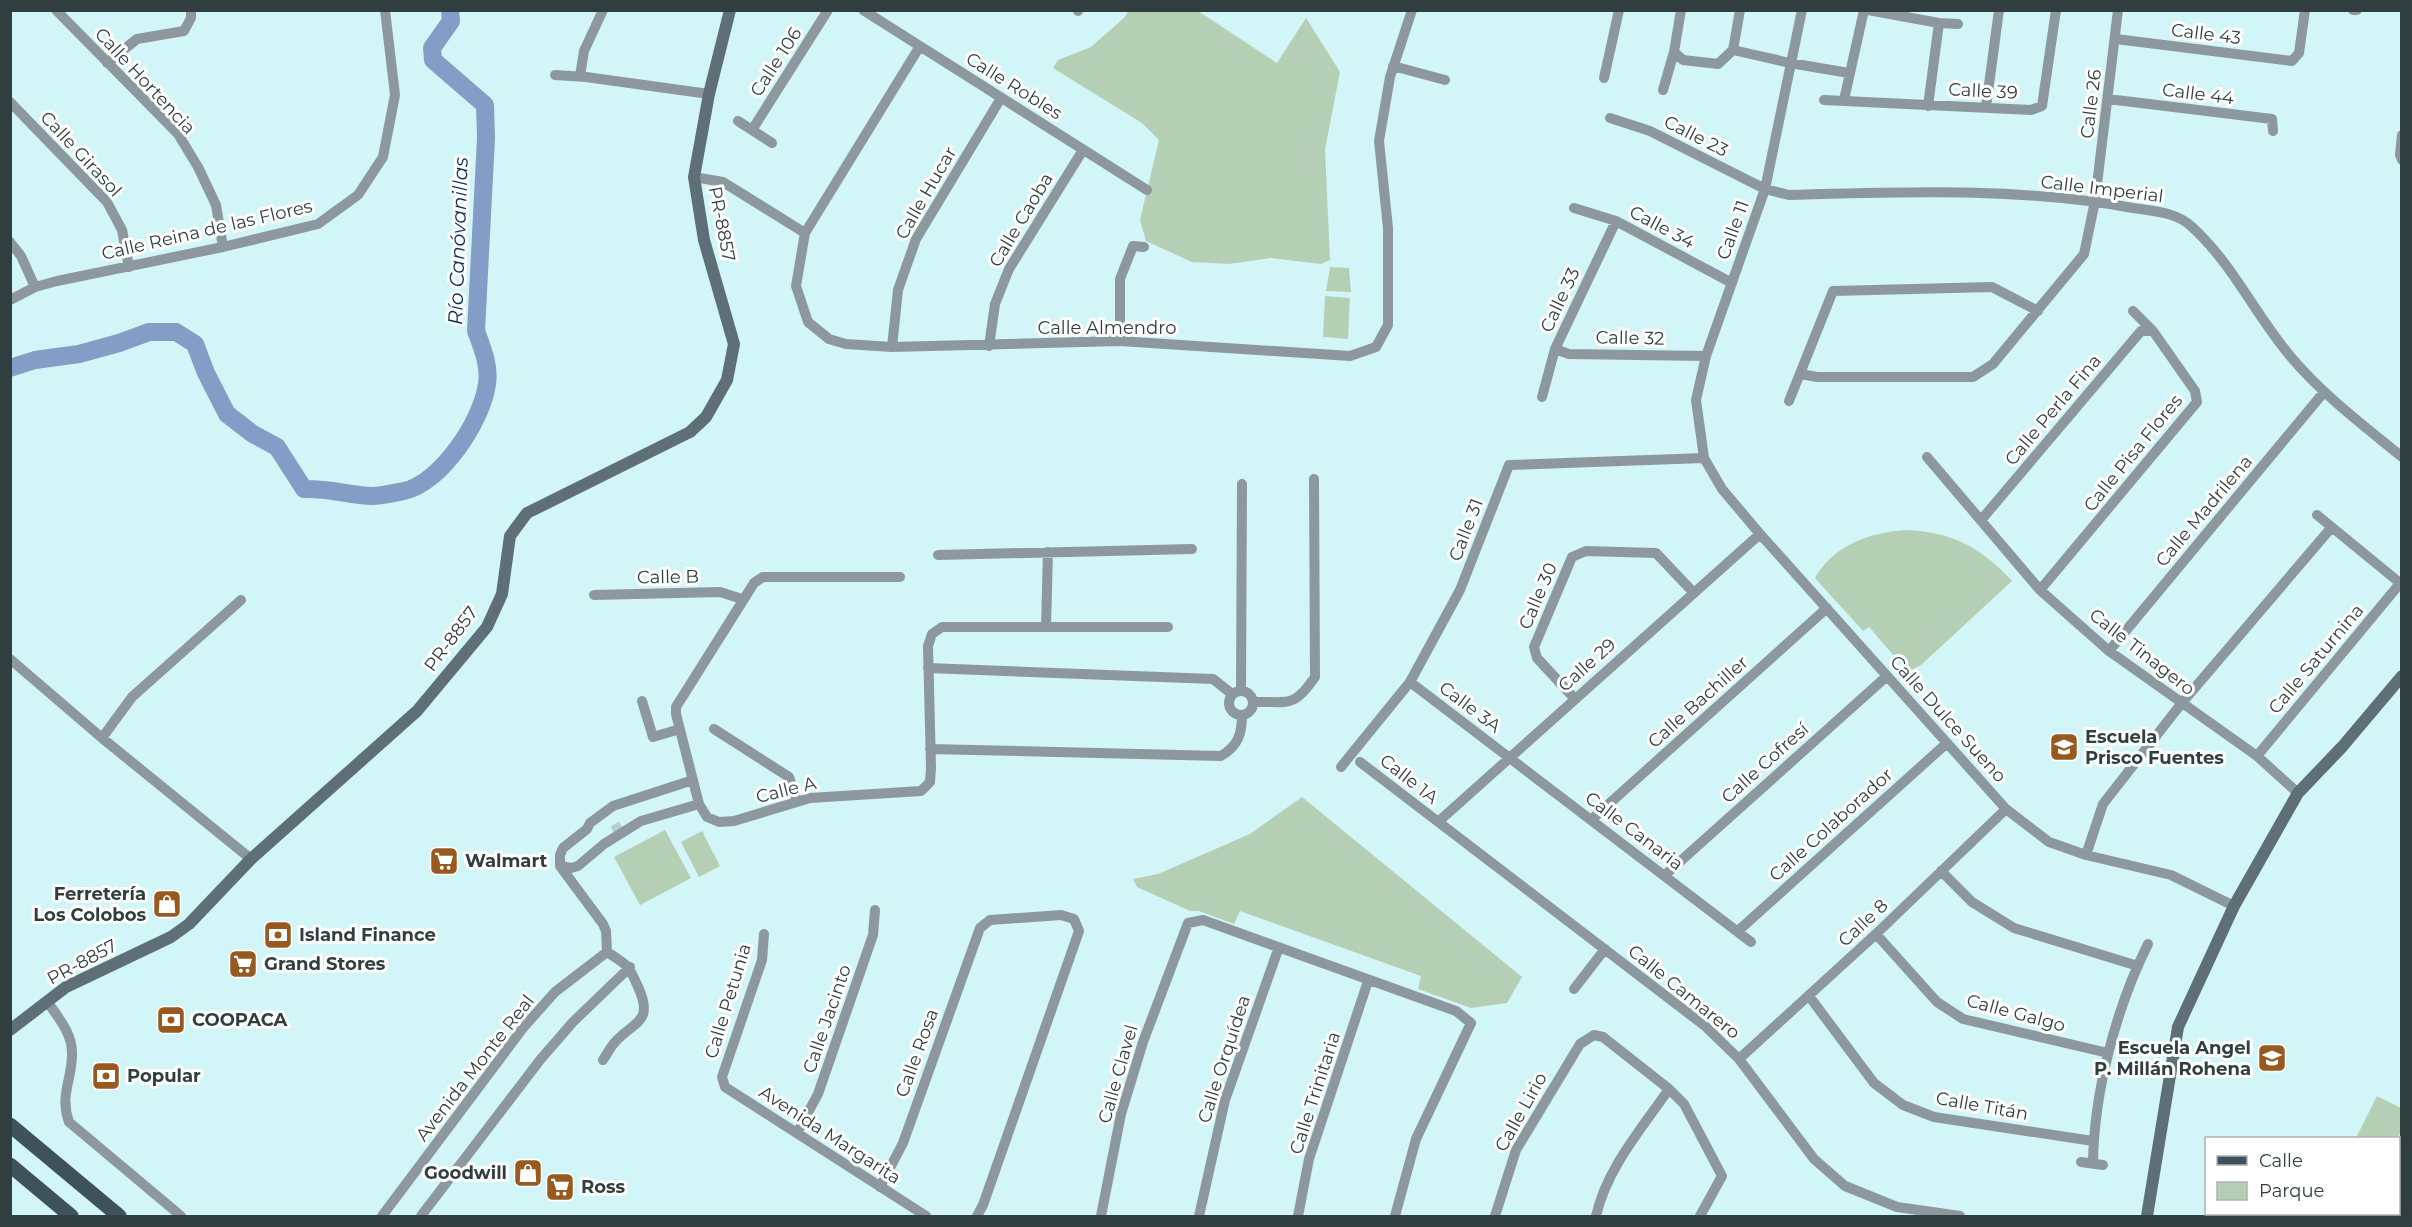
<svg xmlns="http://www.w3.org/2000/svg" width="2412" height="1227" viewBox="0 0 2412 1227" font-family="Montserrat,sans-serif">
<style>
.green{fill:#b5cfb4}
.lines{fill:none;stroke-linecap:round;stroke-linejoin:round}
.river{stroke:#849dc6;stroke-width:18}
.street-tunnel{stroke:#b2d0d3;stroke-width:10;stroke-dasharray:10 5;stroke-linecap:butt}
.street{stroke:#8c989e;stroke-width:10}
.secondary{stroke:#5e6f78;stroke-width:12}
.primary{stroke:#3e525d;stroke-width:15}
.labels{text-anchor:middle;stroke-width:6;stroke-linejoin:round;paint-order:stroke}
.street-label{font-size:18px;fill:#303e3f;stroke:#fff}
.poi-label{font-size:18px;font-weight:bold;fill:#303e3f;stroke:#fff;text-anchor:start}
.water-label{font-size:20px;font-style:italic;fill:#0c2a5c;stroke:#fff}
</style>
<rect width="100%" height="100%" fill="#d2f5f8"/>
<path class="green" d="M1128,11H1198L1277,63L1306,18L1340,72L1325,149L1330,260L1321,264L1271,258L1229,264L1192,262L1146,241L1140,220L1159,140L1142,123L1053,68L1058,60L1091,47L1125,17Z
M1330,267L1349,268L1351,292L1326,291Z
M1325,296L1350,298L1348,339L1323,337Z
M1905,530C1952,532 1981,547 2012,581L1921,665L1912,670L1902,665L1869,627L1863,631L1815,578C1834,545 1869,533 1905,530Z
M1302,797L1522,977L1507,1003L1471,1008L1418,989L1421,976L1240,911L1234,924L1199,911H1190L1137,887L1133,879L1158,874L1250,834Z
M665,830L691,878L640,905L614,857Z
M702,831L720,866L699,877L681,842Z
M2377,1096L2401,1108V1130L2398,1138H2356Z"/>
<g class="lines">
<path class="river" d="M10,368L35,360L79,354L119,343L149,332H176L195,344L206,373L227,414L253,434L277,447L304,489C328,488 349,495 372,496C382,496 394,493 404,491C441,483 482,421 487,384C490,366 482,347 476,331L486,138L485,105L433,60L432,48L451,21L450,10"/>
<path class="street-tunnel" d="M613,831L626,823"/>
<path class="street" d="M56,10L178,134L198,167L216,205L223,247
M863,10L1147,190
M1078,10V11
M1681,10L1674,52L1683,60L1718,64L1733,50L1790,63L1849,73
M1802,10L1765,189L1706,356L1696,400L1704,458L1722,489L1760,534L2006,809L2049,842L2086,855L2171,875L2234,906
M1868,10L1939,23L1958,24
M2353,10H2357
M2116,39L2292,61L2299,53L2305,10
M920,46L805,233L796,286L808,322L829,339L846,344L892,347L1120,341L1350,356L1376,347L1388,325V228L1379,141L1390,77L1412,10
M1733,50L1740,10
M107,63L137,39L184,31L191,18V10
M1393,66L1445,80
M555,75L586,77L709,94
M580,76L584,51L603,10
M1604,78L1619,10
M1663,90L1674,52
M2108,99L2272,119L2273,131
M1824,100L2031,110L2042,106L2056,10
M1844,100L1864,10
M10,102L107,202L122,230L129,267
M1928,106L1939,23
M1986,107L1999,10
M1610,118L1650,131L1765,189L1789,195C1904,192 2019,187 2133,208C2152,211 2177,212 2192,227C2233,264 2255,315 2291,357C2323,395 2363,425 2402,457
M738,121L772,143
M752,130L828,10
M2402,135L2400,155L2402,160
M694,177L723,182L805,233
M1574,208L1616,221L1732,283
M10,242L21,256L35,287
M10,300L35,287L57,281L223,247L318,224L358,195L383,157L395,95L385,10
M1120,341V279L1133,246L1144,247
M989,346L995,304L1009,269L1083,150
M892,347L898,290L916,239L1001,98
M1555,349L1569,354L1706,356
M1801,374L1817,377H1973L1993,364L2084,254L2095,201L2118,10
M1542,397L1555,349L1616,221
M1789,401L1833,291L1992,287L2038,311
M1927,457L2040,590L2109,651L2257,756L2298,793
M2317,515L2400,583
M1982,519L2141,331H2153
M938,555L1192,549
M900,577H763L754,583L676,707V714L699,804L707,817L719,822L734,821L810,798L921,791L930,782L931,768L928,646L932,634L942,627H1168
M2040,590L2197,402L2195,391L2153,331L2133,311
M594,595L720,592L742,599
M1046,627L1048,552
M2109,651L2324,392
M10,659L102,738L251,859
M928,668L1213,679L1232,694
M1410,682L1751,942
M1241,690L1242,484
M1229 703a12 12 0 1 1 24 0a12 12 0 1 1-24 0Z
M1575,699L1537,658L1534,647L1572,557L1586,551L1656,553L1693,592
M642,701L653,737L680,729
M1253,702C1289,701 1293,709 1315,677L1314,479
M714,729L789,777L797,802
M102,738L132,697L241,600
M930,749L1221,756C1238,746 1242,734 1242,715
M2257,756L2402,581
M1360,762L1705,1026L1739,1059L1814,1159L1845,1186L1897,1207L1960,1216
M1341,767L1410,682L1460,590L1509,465L1704,458
M1591,820L1827,608
M1438,822L1760,534
M2086,855L2103,804L2181,704L2331,528
M560,866V855L563,848L587,829L590,823L613,806L693,780
M560,866L571,868L578,866L604,844L641,821L699,804
M560,866L603,924L606,931L607,952
M1941,871L1972,902L2014,928L2138,966
M1665,875L1887,676
M1738,931L1947,743
M764,934L762,960L722,1077L725,1087L926,1216
M1876,934L1937,1002L1963,1019L2108,1053
M1574,989L1605,949
M1809,996L1874,1083L1903,1105L1934,1117L2093,1141
M47,1001C57,1016 72,1033 72,1052C73,1079 59,1094 69,1122L181,1216
M1739,1059L1876,934L2006,809
M603,1060C607,1054 611,1046 616,1041C635,1021 653,1022 639,989C628,964 630,967 607,952
M797,1133L818,1094L873,935L875,910
M2081,1162L2103,1165
M2093,1163C2094,1092 2116,1008 2148,944
M880,1187L903,1143L980,928L990,920L1061,915L1074,919L1079,931L983,1205L977,1216
M2398,1198L2402,1196
M382,1216L523,1028L555,992L607,952
M421,1216L540,1060L573,1022L630,967
M1101,1216L1121,1114L1143,1042L1188,923L1203,920L1456,1011L1471,1023L1416,1139L1395,1216
M1199,1216L1225,1100L1279,947
M1298,1216L1309,1159L1368,981
M1495,1216L1516,1150L1580,1044L1594,1035L1603,1037L1669,1089L1684,1104L1722,1176L1700,1216
M1596,1216C1607,1168 1642,1128 1669,1089
M2373,1216L2377,1214"/>
<path class="secondary" d="M10,1030L66,987L171,937L189,924L251,859L417,711L487,627L502,594L510,536L527,513L690,432L706,417L727,380L734,344L704,240L694,177L709,94L730,10
M2147,1216L2178,1027L2234,906L2298,793L2342,747L2402,676"/>
<path class="primary" d="M10,1125L119,1216
M10,1165L71,1216"/>
</g>
<defs>
<g id="school-square" transform="scale(1.5)"><rect x="-9" y="-9" width="18" height="18" rx="4" fill="#985921" stroke="#fff"/><path d="M0-5L7-2L0 1L-7-2ZM-4 1L0 2.5L4 1V4Q0 6-4 4Z" fill="#fff"/></g>
<g id="supermarket-square" transform="scale(1.5)"><rect x="-9" y="-9" width="18" height="18" rx="4" fill="#985921" stroke="#fff"/><path d="M-6-5.5h2.5l.6 2H6L4.5 2H-2.5L-4.4-4H-6ZM-1.5 3.2a1.3 1.3 0 1 0 .1 0ZM3 3.2a1.3 1.3 0 1 0 .1 0Z" fill="#fff"/></g>
<g id="shop-square" transform="scale(1.5)"><rect x="-9" y="-9" width="18" height="18" rx="4" fill="#985921" stroke="#fff"/><path d="M-5-2.5h2.3a2.7 3.5 0 0 1 5.4 0H5L5.5 6h-11ZM-1.5-2.5h3a1.5 2.3 0 0 0-3 0Z" fill="#fff"/></g>
<g id="bank-square" transform="scale(1.5)"><rect x="-9" y="-9" width="18" height="18" rx="4" fill="#985921" stroke="#fff"/><path d="M-6-4H6V4H-6ZM0-2.3a2.3 2.3 0 1 0 0 4.6a2.3 2.3 0 1 0 0-4.6Z" fill="#fff"/></g>
</defs>
<g fill-rule="evenodd">
<use href="#school-square" x="2064" y="747"/>
<use href="#supermarket-square" x="444" y="861"/>
<use href="#shop-square" x="167" y="904"/>
<use href="#bank-square" x="278" y="935"/>
<use href="#supermarket-square" x="243" y="964"/>
<use href="#bank-square" x="171" y="1020"/>
<use href="#school-square" x="2272" y="1058"/>
<use href="#bank-square" x="106" y="1076"/>
<use href="#shop-square" x="528" y="1173"/>
<use href="#supermarket-square" x="560" y="1187"/>
</g>
<g class="labels">
<g class="street-label">
<text transform="translate(2206 34) rotate(7)" y="6">Calle 43</text>
<text transform="translate(776 62) rotate(-57)" y="6">Calle 106</text>
<text transform="translate(145 81) rotate(47)" y="6">Calle Hortencia</text>
<text transform="translate(1014 86) rotate(32)" y="6">Calle Robles</text>
<text transform="translate(1983 91) rotate(3)" y="6">Calle 39</text>
<text transform="translate(2198 94) rotate(7)" y="6">Calle 44</text>
<text transform="translate(2091 104) rotate(-83)" y="6">Calle 26</text>
<text transform="translate(1696 136) rotate(27)" y="6">Calle 23</text>
<text transform="translate(81 154) rotate(47)" y="6">Calle Girasol</text>
<text transform="translate(2102 189) rotate(7)" y="6">Calle Imperial</text>
<text transform="translate(926 193) rotate(-60)" y="6">Calle Hucar</text>
<text transform="translate(1021 220) rotate(-59)" y="6">Calle Caoba</text>
<text transform="translate(722 224) rotate(79)" y="6">PR-8857</text>
<text transform="translate(1662 227) rotate(28)" y="6">Calle 34</text>
<text transform="translate(207 230) rotate(-13)" y="6">Calle Reina de las Flores</text>
<text transform="translate(1733 230) rotate(-70)" y="6">Calle 11</text>
<text transform="translate(1560 300) rotate(-65)" y="6">Calle 33</text>
<text x="1107" y="334">Calle Almendro</text>
<text transform="translate(1630 338) rotate(1)" y="6">Calle 32</text>
<text transform="translate(2053 410) rotate(-50)" y="6">Calle Perla Fina</text>
<text transform="translate(2133 453) rotate(-51)" y="6">Calle Pisa Flores</text>
<text transform="translate(2204 511) rotate(-50)" y="6">Calle Madrilena</text>
<text transform="translate(1466 530) rotate(-69)" y="6">Calle 31</text>
<text transform="translate(668 577) rotate(-1)" y="6">Calle B</text>
<text transform="translate(1538 596) rotate(-67)" y="6">Calle 30</text>
<text transform="translate(451 639) rotate(-53)" y="6">PR-8857</text>
<text transform="translate(2142 652) rotate(38)" y="6">Calle Tinagero</text>
<text transform="translate(2316 659) rotate(-50)" y="6">Calle Saturnina</text>
<text transform="translate(1587 665) rotate(-42)" y="6">Calle 29</text>
<text transform="translate(1698 702) rotate(-42)" y="6">Calle Bachiller</text>
<text transform="translate(1470 707) rotate(37)" y="6">Calle 3A</text>
<text transform="translate(1948 719) rotate(48)" y="6">Calle Dulce Sueno</text>
<text transform="translate(1765 763) rotate(-42)" y="6">Calle Cofresí</text>
<text transform="translate(1409 779) rotate(38)" y="6">Calle 1A</text>
<text transform="translate(786 790) rotate(-14)" y="6">Calle A</text>
<text transform="translate(1831 825) rotate(-42)" y="6">Calle Colaborador</text>
<text transform="translate(1634 831) rotate(37)" y="6">Calle Canaria</text>
<text transform="translate(1863 923) rotate(-43)" y="6">Calle 8</text>
<text transform="translate(82 962) rotate(-28)" y="6">PR-8857</text>
<text transform="translate(1684 992) rotate(39)" y="6">Calle Camarero</text>
<text transform="translate(728 1001) rotate(-73)" y="6">Calle Petunia</text>
<text transform="translate(2016 1013) rotate(15)" y="6">Calle Galgo</text>
<text transform="translate(827 1019) rotate(-71)" y="6">Calle Jacinto</text>
<text transform="translate(917 1053) rotate(-70)" y="6">Calle Rosa</text>
<text transform="translate(1224 1059) rotate(-72)" y="6">Calle Orquídea</text>
<text transform="translate(475 1068) rotate(-52)" y="6">Avenida Monte Real</text>
<text transform="translate(1118 1074) rotate(-74)" y="6">Calle Clavel</text>
<text transform="translate(1315 1093) rotate(-72)" y="6">Calle Trinitaria</text>
<text transform="translate(1982 1106) rotate(10)" y="6">Calle Titán</text>
<text transform="translate(1521 1112) rotate(-61)" y="6">Calle Lirio</text>
<text transform="translate(830 1135) rotate(33)" y="6">Avenida Margarita</text>
</g>
<g class="poi-label">
<text x="2085" y="743">Escuela<tspan x="2085" dy="21">Prisco Fuentes</tspan></text>
<text x="465" y="867">Walmart</text>
<text x="146" y="900" text-anchor="end">Ferretería<tspan x="146" dy="21">Los Colobos</tspan></text>
<text x="299" y="941">Island Finance</text>
<text x="264" y="970">Grand Stores</text>
<text x="192" y="1026">COOPACA</text>
<text x="2251" y="1054" text-anchor="end">Escuela Angel<tspan x="2251" dy="21">P. Millán Rohena</tspan></text>
<text x="127" y="1082">Popular</text>
<text x="507" y="1179" text-anchor="end">Goodwill</text>
<text x="581" y="1193">Ross</text>
</g>
<g class="water-label">
<text transform="translate(458 241) rotate(-88)" y="7">Río Canóvanillas</text>
</g>
</g>
<rect width="2412" height="1227" fill="none" stroke="#303e3f" stroke-width="24"/>
<rect x="2205" y="1137" width="195" height="78" fill="#ffffff" stroke="#acb2b2" stroke-width="1.5"/>
<rect x="2217" y="1156" width="30" height="9" fill="#3e525d" stroke="#acb2b2" stroke-width="1.5"/>
<text x="2259" y="1167" font-size="18" fill="#303e3f">Calle</text>
<rect x="2217" y="1182" width="30" height="18" fill="#b5cfb4" stroke="#acb2b2" stroke-width="1.5"/>
<text x="2259" y="1197" font-size="18" fill="#303e3f">Parque</text>
</svg>
